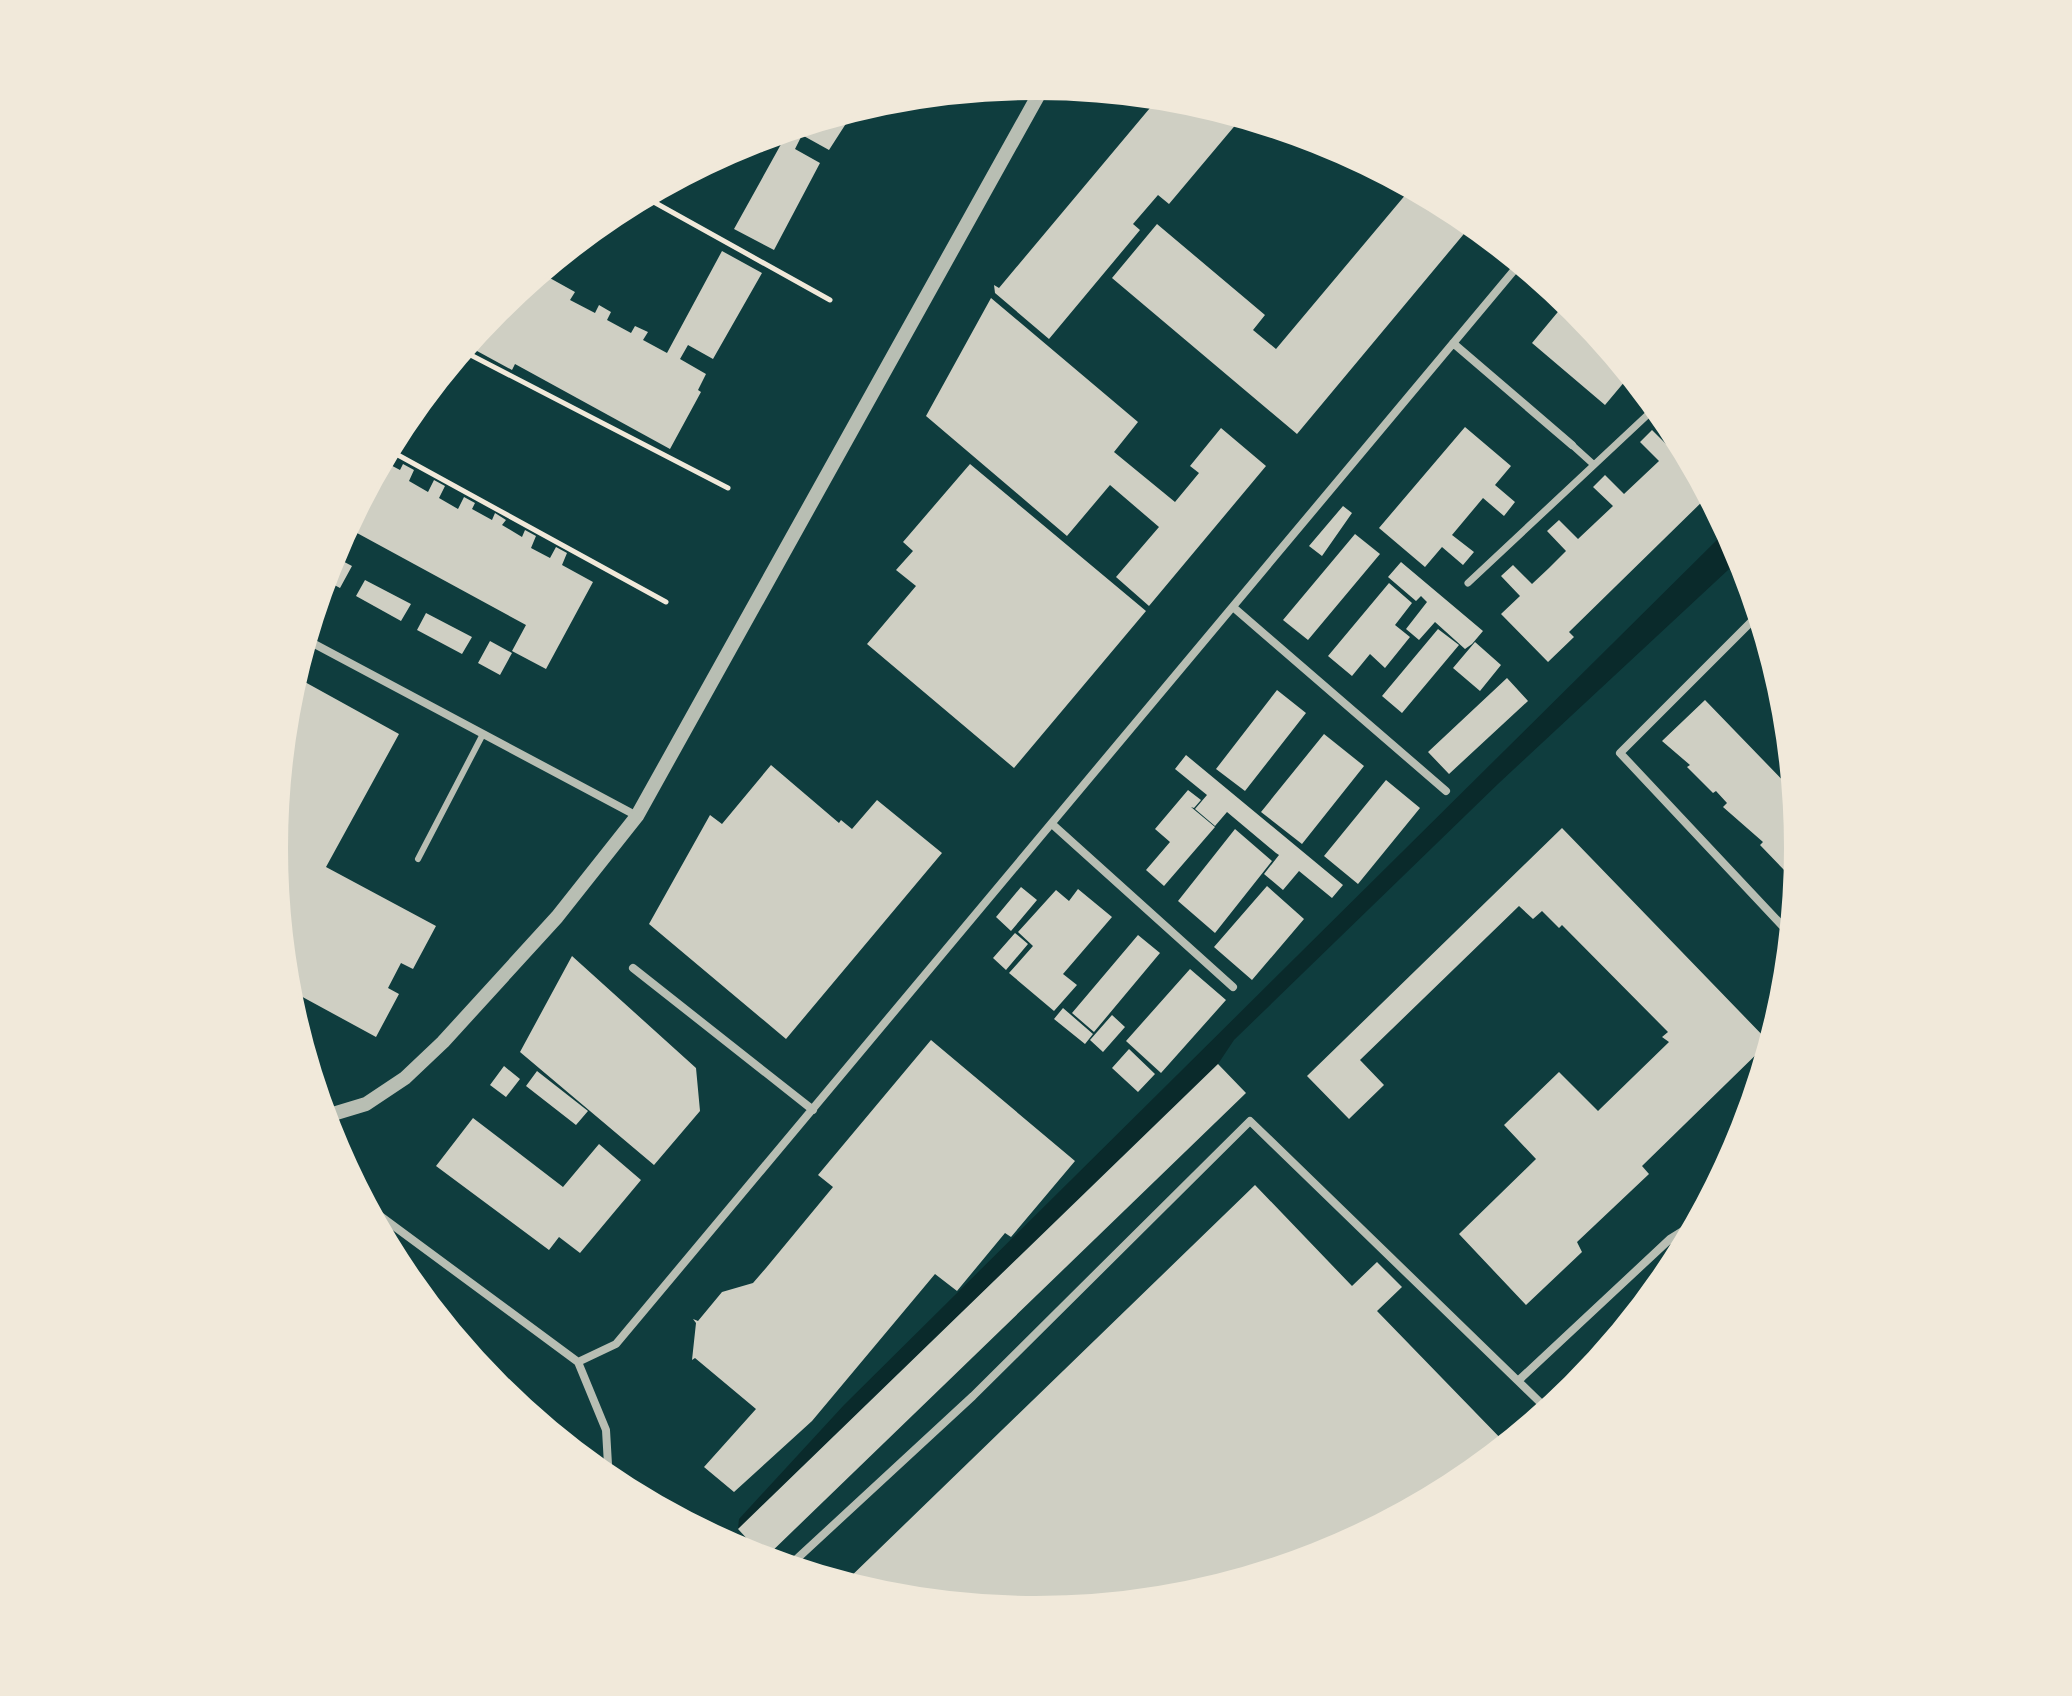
<svg xmlns="http://www.w3.org/2000/svg" width="2072" height="1696" viewBox="0 0 2072 1696" font-family="'Noto Sans',sans-serif">
<style>
.water{fill:#0a2a2b}
.building{fill:#cfcfc3}
.lines{fill:none;stroke-linecap:round;stroke-linejoin:round}
.path{stroke:#f1e9da;stroke-width:5}
.service{stroke:#b8beb3;stroke-width:6}
.pedestrian{stroke:#b8beb3;stroke-width:7}
.minor{stroke:#b8beb3;stroke-width:8}
.tertiary{stroke:#b8beb3;stroke-width:14}
.rim{fill:none;stroke:#f1e9da;stroke-width:4}
</style>
<rect width="100%" height="100%" fill="#0f3d3e"/>
<path class="water" d="M1728,529L1742,557L1499,783L1234,1040L1218,1064L738,1529L739,1519L844,1405Z"/>
<path class="building" d="M1160,96L1185,99L1243,116L1169,204L1158,195L1133,224L1140,230L1049,339L995,293L994,285L999,288Z
M856,108L829,150L802,135L795,149L820,163L774,250L734,229L790,128Z
M1412,187L1473,223L1297,434L1112,278L1157,224L1265,315L1253,330L1276,349Z
M722,251L762,273L713,359L688,345L680,359L706,374L698,390L701,392L670,449L515,364L512,370L466,345L496,307L539,272L575,292L570,300L595,313L599,305L611,312L607,320L631,333L635,326L648,332L643,340L667,353Z
M991,298L1138,422L1114,452L1175,502L1199,473L1190,466L1221,428L1266,466L1149,606L1116,577L1159,527L1110,485L1067,536L926,416Z
M1567,301L1631,374L1605,405L1532,343Z
M1465,427L1511,466L1495,485L1515,502L1504,516L1483,498L1452,535L1474,552L1463,565L1442,547L1425,567L1379,528Z
M1652,430L1671,449L1680,440L1709,495L1569,632L1574,637L1548,662L1501,614L1520,596L1501,576L1513,565L1532,584L1549,568L1566,551L1547,531L1559,520L1578,539L1613,506L1593,487L1605,475L1624,494L1659,461L1640,442Z
M381,460L400,470L403,464L414,470L409,481L428,492L434,480L445,486L439,498L458,509L464,497L475,503L472,509L492,520L495,513L506,520L502,525L522,537L525,530L536,536L531,548L550,558L556,547L567,553L562,565L593,582L546,669L512,651L526,625L346,527Z
M970,464L1146,611L1014,768L867,644L916,586L896,570L913,551L903,542Z
M1343,506L1352,513L1322,556L1309,546Z
M1355,534L1380,554L1308,640L1283,620Z
M331,555L352,566L340,588L323,579Z
M1401,562L1483,631L1472,644L1465,649L1435,622L1419,640L1406,629L1427,602L1421,596L1416,601L1388,577Z
M365,580L411,604L401,621L356,596Z
M1389,583L1412,603L1395,625L1410,637L1385,668L1370,654L1352,676L1328,656Z
M426,613L472,637L462,654L417,630Z
M1438,629L1459,645L1402,713L1382,696Z
M490,641L512,653L500,675L478,663Z
M1475,642L1501,665L1480,691L1453,668Z
M294,676L399,734L326,867L436,926L413,969L401,963L388,988L399,994L376,1037L286,988L272,848L287,699Z
M1507,678L1528,701L1449,774L1428,752Z
M1277,690L1306,713L1245,791L1216,769Z
M1705,700L1795,793L1800,848L1795,876L1788,869L1786,872L1760,845L1763,842L1723,807L1727,803L1716,791L1713,793L1687,767L1690,765L1662,741Z
M1324,734L1364,766L1302,844L1261,812Z
M1186,755L1343,885L1332,898L1299,871L1283,890L1264,874L1279,855L1276,853L1227,812L1215,826L1195,809L1207,795L1175,769Z
M771,765L839,823L841,820L852,829L877,800L942,853L786,1039L649,924L710,815L722,824Z
M1386,780L1420,808L1358,884L1324,856Z
M1188,790L1201,800L1194,808L1191,807L1215,827L1164,886L1146,870L1170,842L1155,829Z
M1562,828L1769,1042L1642,1166L1649,1174L1577,1242L1582,1252L1526,1305L1459,1234L1536,1159L1504,1125L1559,1072L1598,1111L1669,1042L1662,1037L1668,1032L1562,925L1559,928L1542,911L1533,919L1519,906L1360,1060L1384,1085L1349,1119L1307,1076Z
M1235,829L1272,861L1215,933L1178,901Z
M1267,886L1304,919L1252,980L1214,947Z
M1021,887L1037,900L1011,931L996,917Z
M1078,889L1112,917L1063,974L1077,985L1054,1011L1009,973L1033,946L1018,932L1056,890L1069,901Z
M1015,933L1028,944L1006,970L993,958Z
M1138,935L1160,953L1094,1032L1072,1013Z
M572,956L696,1068L700,1111L654,1165L520,1052Z
M1190,969L1226,1000L1161,1073L1126,1041Z
M1063,1008L1093,1034L1085,1044L1054,1019Z
M1112,1015L1125,1027L1103,1052L1090,1040Z
M931,1040L1075,1161L1011,1237L1005,1233L957,1291L935,1274L812,1421L734,1492L704,1467L756,1409L695,1358L692,1360L696,1323L693,1319L698,1321L722,1292L753,1283L766,1268L833,1187L818,1175Z
M1129,1049L1155,1074L1138,1092L1112,1068Z
M1218,1064L1246,1093L765,1558L738,1529Z
M504,1066L520,1079L506,1097L490,1085Z
M537,1071L588,1111L576,1125L526,1086Z
M473,1118L563,1187L599,1144L641,1180L580,1253L559,1237L549,1250L436,1166Z
M1255,1185L1352,1286L1377,1262L1402,1287L1377,1311L1507,1445L1460,1483L1328,1554L1185,1597L1036,1612L887,1597L843,1584Z"/>
<g class="lines">
<path class="path" d="M643,196L830,300
M461,350L728,488
M387,449L666,602"/>
<path class="service" d="M418,859L482,736
M1670,1239L1682,1252"/>
<path class="pedestrian" d="M1572,445L1593,464
M1468,583L1657,406"/>
<path class="minor" d="M1453,343L1572,445
M1233,607L1446,791
M1759,614L1620,753L1791,935
M305,639L637,816
M1052,824L1233,987
M633,968L813,1110
M323,1117L336,1151
M364,1204L578,1362
M578,1362L616,1344L1521,262
M578,1362L606,1430L609,1482
M1549,1411L1518,1381L1670,1239L1699,1221
M788,1567L973,1396L1250,1121L1518,1381"/>
<path class="tertiary" d="M323,1117L366,1104L405,1078L443,1042L557,917L637,816L1044,85"/>
</g>
<path d="M0 0H2072V1696H0ZM286 848a750 750 0 1 1 1500 0a750 750 0 1 1-1500 0Z" fill="#f1e9da" fill-rule="evenodd"/>
<path class="rim" d="M286 848a750 750 0 1 1 1500 0a750 750 0 1 1-1500 0Z"/>
</svg>
